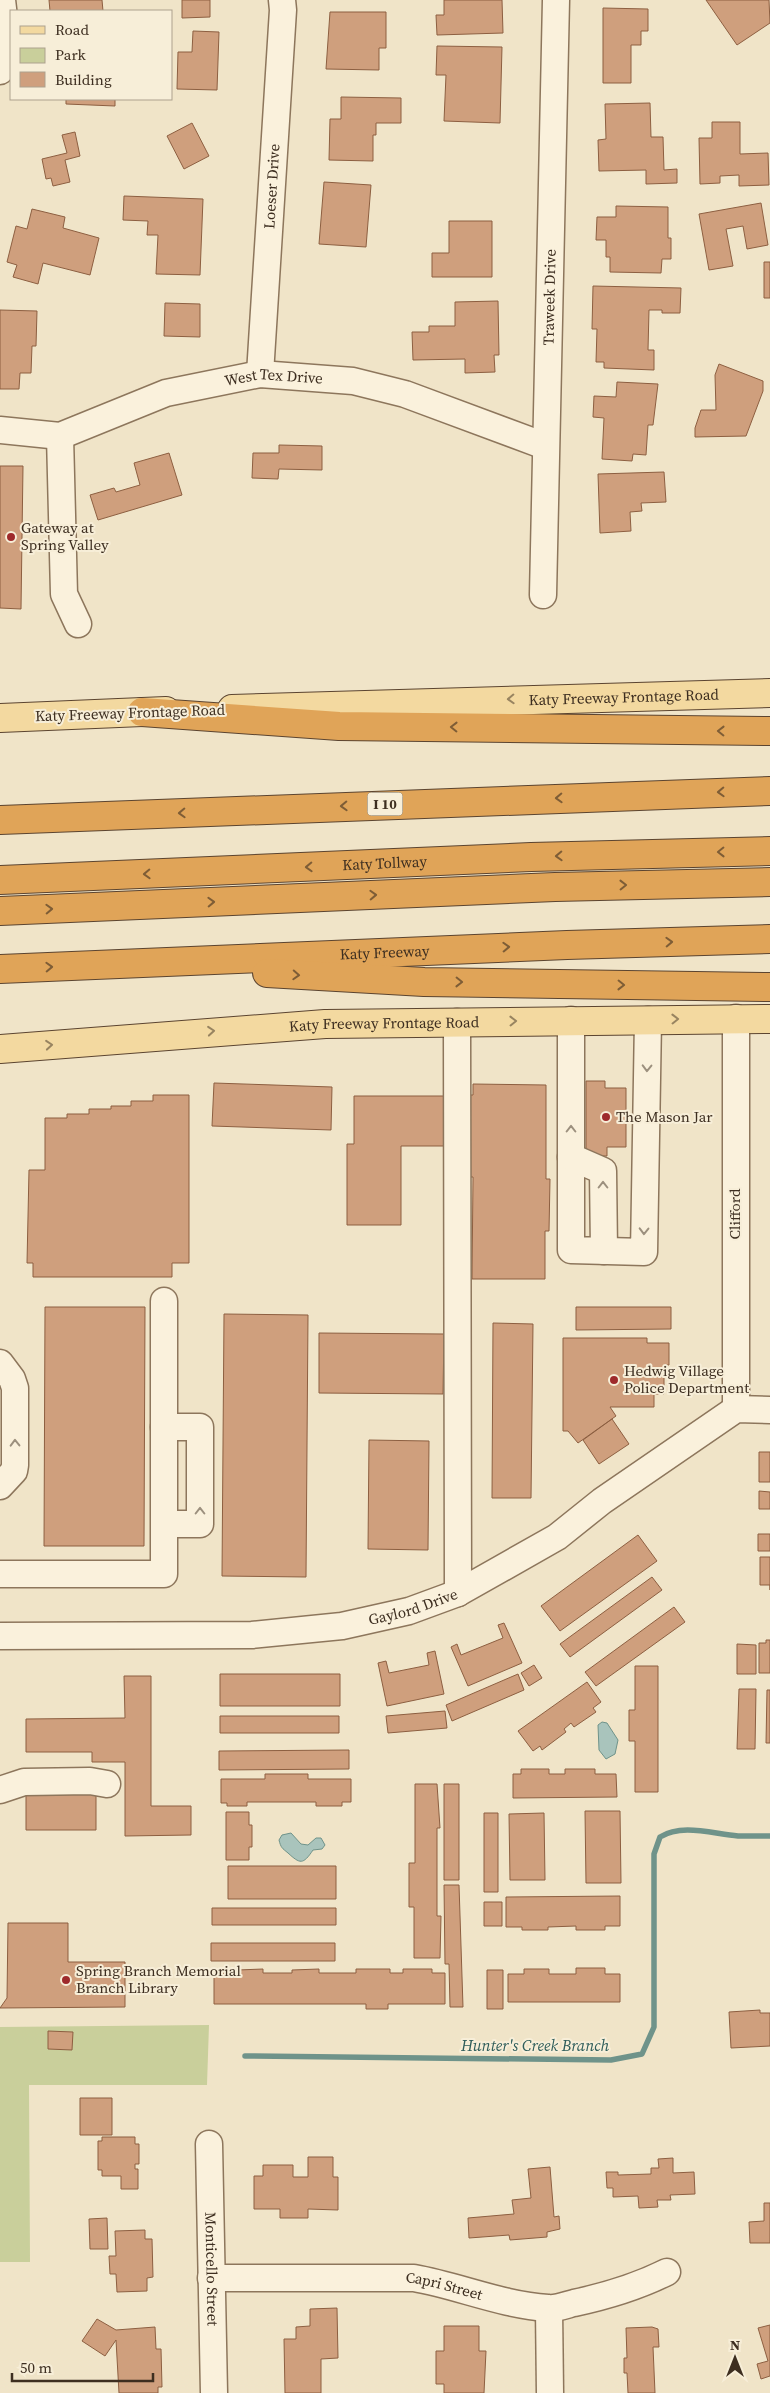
<svg xmlns="http://www.w3.org/2000/svg" width="770" height="2393" viewBox="0 0 770 2393" font-family="'Source Serif 4',serif">
<style>
.green{fill:#c9cf9b}
.water{fill:#a9c4bc;stroke:#6f938a}
.lines{fill:none;stroke-linecap:round;stroke-linejoin:round}
.stream{stroke:#6f938a;stroke-width:5.5}
.building{fill:#cf9f7d;stroke:#8d5f41}
.minor-casing{stroke:#8d765c;stroke-width:29}
.major-casing{stroke:#5b4430;stroke-width:30}
.highway-casing{stroke:#5b4430;stroke-width:30}
.minor{stroke:#faf1dc;stroke-width:26}
.major{stroke:#f3d9a0;stroke-width:28}
.highway{stroke:#e0a458;stroke-width:28}
.oneway{stroke:#988460}
.oneway2{stroke:#7e5d36}
.oneway3{stroke:#9c907e}
.poi-dot{fill:#9e2a2b;stroke:#f7eed8;stroke-width:2}
.labels{text-anchor:middle;stroke-width:4;stroke-linejoin:round;paint-order:stroke}
.shield{fill:#f7eed8;stroke:#756857;stroke-width:1}
.shield-label{font-size:14px;font-weight:bold;fill:#3d2e20}
.street-label{font-size:15px;fill:#3d2e20;stroke:#f7eed8}
.poi-label{font-size:15px;fill:#3d2e20;stroke:#f7eed8;text-anchor:start}
.water-label{font-size:16px;font-style:italic;fill:#2f5d5a;stroke:#f7eed8}
</style>
<rect width="100%" height="100%" fill="#f0e4c8"/>
<path class="green" d="M209,2025L207,2085H29L30,2262H0V2027Z"/>
<path class="water" d="M602,1722L607,1723L618,1740L615,1754L606,1759L599,1750L598,1725Z
M291,1833L301,1844L308,1845L316,1838H321L325,1845L322,1849L313,1850C303,1865 300,1864 288,1853C282,1848 281,1848 279,1840L282,1835Z"/>
<g class="lines">
<path class="stream" d="M245,2056L611,2060L642,2054L654,2027V1854L660,1837C682,1823 713,1834 738,1836C749,1836 759,1836 770,1836"/>
</g>
<path class="building" d="M49,0H102L103,11H50Z
M182,0H210V17L182,18Z
M444,0H502L503,33L437,35L436,15H444Z
M706,0H769L770,23L737,45Z
M603,8L648,9V31H641V45H631V83H603Z
M330,12H386V48H379V70L326,69Z
M193,31L219,32L217,90L177,89L178,52H192Z
M437,46L502,47L500,123L444,121L446,75H436Z
M341,97L401,98V123H376V135H373V161L329,160L330,119H341Z
M66,99H115V106L66,104Z
M650,103L651,137H663L664,170L677,169V183L646,184V170L599,171L598,140L606,139L605,104Z
M712,122H740V154L768,153L769,185L739,186V175L720,176V183L700,184L699,138H712Z
M192,123L209,156L184,169L167,136Z
M75,132L80,156L65,160L70,182L53,186L51,178L46,179L42,159L67,153L62,135Z
M324,182L371,185L366,247L319,244Z
M124,196L203,199L200,275L156,274L158,235H147L148,221L123,220Z
M761,203L768,245L747,249L743,226L726,229L733,266L709,270L699,214Z
M616,206L668,207V238H671V259H662L661,273L610,272V257H606V240H596L597,217H616Z
M32,209L65,217L63,228L99,238L90,275L43,263L38,284L13,277L17,265L7,262L16,226L27,229Z
M449,221H492V277H432V253H449Z
M764,262H770V298H764Z
M593,286L681,288L680,313H662V310H649L648,350H654V370L604,368V362H596L597,329H592Z
M498,301L499,355H494L495,372L465,373V359L413,360L412,332H429V326H455V302Z
M165,303L200,304V337L164,336Z
M0,310L37,311L36,346H32L31,373H20L19,389H0Z
M719,364L763,381V391L746,436L695,437V428L701,410H716L715,375Z
M617,382L658,384L653,425H648L646,455L633,454L632,461L602,459L604,418L593,417L594,396L616,397Z
M279,445L322,446V470L279,469L278,479L252,478L253,453H279Z
M169,453L182,495L98,520L90,495L114,488L116,492L140,485L134,463Z
M0,466H23L21,609L0,608Z
M664,472L666,502L641,503L642,511L630,512L631,531L600,533L598,474Z
M586,1081H605V1088H626V1147H607V1156H586Z
M214,1083L332,1087L331,1130L212,1126Z
M473,1084L546,1085V1179H550L549,1231H545V1279H472L473,1177H469V1095H473Z
M153,1095H189V1263H172V1277H33V1263H27L29,1170H45V1118H67V1114H89V1109H111V1106H131V1101H153Z
M354,1096H447V1146H401V1225H347V1144H354Z
M45,1307H145L144,1546H44Z
M576,1307H671V1329L576,1330Z
M224,1314L308,1315L306,1577L222,1576Z
M493,1323L533,1324L531,1498H492Z
M319,1333L444,1334L443,1394L319,1393Z
M563,1338H647V1343H669V1365H664V1394H654V1407H610L616,1416L578,1443L568,1431H563Z
M612,1419L629,1444L599,1464L583,1440Z
M369,1440L429,1441L428,1550L368,1549Z
M759,1452H770V1482H759Z
M759,1491L770,1492V1509H759Z
M758,1534H770V1551H758Z
M638,1535L657,1561L560,1631L541,1606Z
M760,1557H770V1590V1585H760Z
M652,1577L662,1590L570,1657L560,1644Z
M674,1607L685,1622L596,1686L585,1672Z
M504,1623L522,1663L468,1686L451,1647L457,1644L461,1655L503,1638L498,1625Z
M766,1640H770V1673H759V1643H766Z
M737,1644L756,1645V1674H737Z
M435,1651L444,1694L387,1706L378,1663L386,1661L389,1673L429,1665L427,1653Z
M534,1665L542,1678L529,1686L521,1673Z
M635,1666H658V1792H635V1741H629V1710H635Z
M220,1674H340V1706H220Z
M518,1674L524,1690L452,1721L446,1705Z
M124,1676H151V1806H191V1835L125,1836V1762H92V1752H26V1719L125,1718Z
M587,1682L601,1702L593,1708L596,1712L574,1727L571,1723L564,1729L566,1732L542,1750L540,1746L533,1751L518,1731Z
M739,1689H756L755,1749H737Z
M767,1690H770V1743H766Z
M445,1711L447,1728L388,1733L386,1716Z
M220,1716H339V1733H220Z
M349,1750V1769L219,1770V1751Z
M521,1769H549V1774H565V1769H595V1774H616L617,1797L513,1798V1774H521Z
M265,1774H308V1779H351V1802H342V1806H316V1802H247V1806H227V1803H221V1779H265Z
M415,1784H437L440,1828H437V1916H441L440,1958H414V1907H409V1863H415Z
M444,1784H459V1880H444Z
M26,1785H96V1830H26Z
M585,1811H620L621,1883H586Z
M226,1812H249V1825H252V1847H249V1860H226Z
M484,1813H498V1892H484Z
M544,1813L545,1880H510L509,1814Z
M228,1866H336V1899H228Z
M444,1885H459L463,2007H450L449,1964H445Z
M620,1896V1926H605V1930H576V1926L548,1927V1930H522V1927H506V1897Z
M484,1902H502V1926H484Z
M212,1908H336V1925H212Z
M8,1923H68V1962H125V2007L0,2008L7,1998Z
M211,1943H335V1961H211Z
M576,1968H605V1974H620V2002H508V1974H524V1969H549V1974H576Z
M263,1969V1973H292V1970L319,1969V1973H356V1969H390V1973H403V1969H432V1973H445V2004H388V2009H366V2004H214V1973H238V1970Z
M487,1970H503V2009H487Z
M760,2010V2013H770V2046L731,2048L729,2012Z
M48,2031L73,2032L72,2050L48,2049Z
M80,2098H112V2135H80Z
M102,2137H135V2144H139V2164H135V2169H138V2189H121V2176H102V2170H98V2141H102Z
M308,2157H333V2177H338V2210L308,2209V2218H280V2209H254V2176H263V2165H293V2177H308Z
M673,2158V2173L694,2172L695,2194L670,2195L671,2200H657L658,2207L639,2208L638,2196L613,2197V2188H607L606,2172H618V2175L651,2174V2168H659L658,2159Z
M550,2167L554,2217L559,2216L560,2229L547,2232V2237L510,2240L509,2235L469,2238L468,2218L514,2214L512,2200L531,2198L528,2169Z
M764,2203H770V2243H750L749,2222L764,2221Z
M107,2218L108,2249H90L89,2219Z
M145,2230V2239H152L153,2277L147,2278V2291L117,2292L116,2274H110L109,2256H116L115,2231Z
M337,2308L338,2358L321,2359V2393H285L284,2339H296V2327L310,2326V2309Z
M97,2319L116,2330L155,2327L156,2349H161L162,2387H158V2393H119L116,2340L105,2356L82,2341Z
M770,2325V2376L761,2379L757,2364L768,2361L758,2328Z
M444,2326H479V2351H486L484,2393H444V2384H436V2351H444Z
M652,2327L658,2329L659,2347H653L655,2393H628L627,2373H624V2358H627L626,2328Z"/>
<g class="lines">
<g class="minor-casing">
<g id="minor">
<path d="M0,71L5,26L2,0"/>
<path id="s1" d="M260,374L283,10L282,0"/>
<path id="s2" d="M0,430L60,436L166,393L260,374L353,381L405,394L545,446"/>
<path d="M60,436L64,594L78,624"/>
<path id="s3" d="M543,595L556,0"/>
<path d="M571,1020V1250L644,1252L648,1020"/>
<path d="M457,1022L458,1593"/>
<path d="M571,1157L603,1171L604,1251"/>
<path d="M164,1301V1427"/>
<path d="M0,1363L12,1379L15,1388V1465L14,1471L0,1486"/>
<path d="M736,1409V1018"/>
<path d="M0,1574H164V1427H200V1524H164"/>
<path id="s4" d="M0,1636L252,1635L342,1626L409,1611L458,1593L557,1537L602,1501L736,1409L770,1410"/>
<path d="M0,1790L24,1782L90,1781L107,1784"/>
<path id="s5" d="M209,2144L214,2393"/>
<path id="s6" d="M211,2278H414C459,2286 502,2305 548,2308C556,2309 566,2305 574,2303C607,2296 637,2287 667,2272"/>
<path d="M549,2309L550,2393"/>
</g>
</g>
<g class="major-casing">
<g id="major">
<path id="s7" d="M232,709L770,693"/>
<path d="M0,718L166,711"/>
<path id="s8" d="M0,1049L325,1024L770,1019"/>
</g>
</g>
<g class="highway-casing">
<g id="highway">
<path d="M142,712L339,726L770,731"/>
<path d="M0,820L770,791"/>
<path id="s9" d="M0,880L531,857L770,851"/>
<path d="M0,911L555,887L770,882"/>
<path id="s10" d="M0,969L567,945L770,939"/>
<path d="M267,973L424,982L770,987"/>
</g>
</g>
<use href="#minor" class="minor"/>
<use href="#major" class="major"/>
<use href="#highway" class="highway"/>
</g>
<defs><path id="oneway-chevron" d="M-2-3.5L2.5 0L-2 3.5" fill="none" stroke-width="1.6" stroke-linecap="round" stroke-linejoin="round" transform="scale(1.25)"/></defs>
<g class="oneway">
<use href="#oneway-chevron" transform="translate(511 699) rotate(178)"/>
<use href="#oneway-chevron" transform="translate(675 1019) rotate(-1)"/>
<use href="#oneway-chevron" transform="translate(513 1021) rotate(-1)"/>
<use href="#oneway-chevron" transform="translate(211 1031) rotate(-5)"/>
<use href="#oneway-chevron" transform="translate(49 1045) rotate(-5)"/>
</g>
<g class="oneway2">
<use href="#oneway-chevron" transform="translate(454 727) rotate(-179)"/>
<use href="#oneway-chevron" transform="translate(721 731) rotate(-179)"/>
<use href="#oneway-chevron" transform="translate(721 792) rotate(178)"/>
<use href="#oneway-chevron" transform="translate(559 798) rotate(178)"/>
<use href="#oneway-chevron" transform="translate(344 806) rotate(178)"/>
<use href="#oneway-chevron" transform="translate(182 813) rotate(178)"/>
<use href="#oneway-chevron" transform="translate(721 852) rotate(179)"/>
<use href="#oneway-chevron" transform="translate(559 856) rotate(178)"/>
<use href="#oneway-chevron" transform="translate(309 867) rotate(178)"/>
<use href="#oneway-chevron" transform="translate(147 874) rotate(178)"/>
<use href="#oneway-chevron" transform="translate(623 885) rotate(-1)"/>
<use href="#oneway-chevron" transform="translate(373 895) rotate(-2)"/>
<use href="#oneway-chevron" transform="translate(211 902) rotate(-2)"/>
<use href="#oneway-chevron" transform="translate(49 909) rotate(-2)"/>
<use href="#oneway-chevron" transform="translate(669 942) rotate(-2)"/>
<use href="#oneway-chevron" transform="translate(506 947) rotate(-2)"/>
<use href="#oneway-chevron" transform="translate(49 967) rotate(-2)"/>
<use href="#oneway-chevron" transform="translate(296 975) rotate(3)"/>
<use href="#oneway-chevron" transform="translate(459 982) rotate(1)"/>
<use href="#oneway-chevron" transform="translate(621 985) rotate(1)"/>
</g>
<g class="oneway3">
<use href="#oneway-chevron" transform="translate(647 1068) rotate(91)"/>
<use href="#oneway-chevron" transform="translate(571 1129) rotate(-90)"/>
<use href="#oneway-chevron" transform="translate(603 1185) rotate(-90)"/>
<use href="#oneway-chevron" transform="translate(644 1231) rotate(91)"/>
<use href="#oneway-chevron" transform="translate(15 1443) rotate(-91)"/>
<use href="#oneway-chevron" transform="translate(200 1511) rotate(-90)"/>
</g>
<g class="poi-dot">
<circle cx="11" cy="537" r="5"/>
<circle cx="606" cy="1117" r="5"/>
<circle cx="614" cy="1380" r="5"/>
<circle cx="66" cy="1980" r="5"/>
</g>
<g class="labels">
<rect class="shield" x="367.5" y="792.5" width="35" height="23" rx="4"/>
<g class="shield-label">
<text x="385" y="809">I 10</text>
</g>
<g class="street-label">
<text dy="5" stroke="none"><textPath href="#s1" startOffset="188">Loeser Drive</textPath></text>
<text dy="5" stroke="none"><textPath href="#s3" startOffset="298">Traweek Drive</textPath></text>
<text dy="5" stroke="none"><textPath href="#s2" startOffset="284">West Tex Drive</textPath></text>
<text dy="5" stroke="none"><textPath href="#s7" startOffset="392">Katy Freeway Frontage Road</textPath></text>
<text transform="translate(130 713) rotate(-2)" y="5">Katy Freeway Frontage Road</text>
<text dy="5" stroke="none"><textPath href="#s9" startOffset="385">Katy Tollway</textPath></text>
<text dy="5" stroke="none"><textPath href="#s10" startOffset="385">Katy Freeway</textPath></text>
<text dy="5" stroke="none"><textPath href="#s8" startOffset="385">Katy Freeway Frontage Road</textPath></text>
<text transform="translate(735 1214) rotate(-90)" y="5">Clifford</text>
<text dy="5" stroke="none"><textPath href="#s4" startOffset="416">Gaylord Drive</textPath></text>
<text dy="5" stroke="none"><textPath href="#s5" startOffset="125">Monticello Street</textPath></text>
<text dy="5" stroke="none"><textPath href="#s6" startOffset="234">Capri Street</textPath></text>
</g>
<g class="poi-label">
<text x="21" y="533">Gateway at<tspan x="21" dy="17">Spring Valley</tspan></text>
<text x="616" y="1122">The Mason Jar</text>
<text x="624" y="1376">Hedwig Village<tspan x="624" dy="17">Police Department</tspan></text>
<text x="76" y="1976">Spring Branch Memorial<tspan x="76" dy="17">Branch Library</tspan></text>
</g>
<g class="water-label">
<text x="535" y="2051">Hunter's Creek Branch</text>
</g>
</g>
<rect x="10" y="10" width="162" height="90" fill="#f7eed8" stroke="#ada18e"/>
<rect x="20" y="26" width="25" height="8" fill="#f3d9a0" stroke="#ada18e"/>
<text x="55" y="35" font-size="15" fill="#3d2e20">Road</text>
<rect x="20" y="48" width="25" height="15" fill="#c9cf9b" stroke="#ada18e"/>
<text x="55" y="60" font-size="15" fill="#3d2e20">Park</text>
<rect x="20" y="72" width="25" height="15" fill="#cf9f7d" stroke="#ada18e"/>
<text x="55" y="85" font-size="15" fill="#3d2e20">Building</text>
<g transform="translate(735 2358)" stroke="#f7eed8" stroke-width="4" paint-order="stroke">
<path d="M0-4L9 19L0 12L-9 19Z" fill="#3d2e20"/>
<text y="-8" font-size="14" font-weight="bold" text-anchor="middle" fill="#3d2e20">N</text>
</g>
<path d="M12 2373v8h141v-8" fill="none" stroke="#3d2e20" stroke-width="2.5"/>
<text x="20" y="2373" font-size="15" fill="#3d2e20" stroke="#f7eed8" stroke-width="4" paint-order="stroke">50 m</text>
</svg>
